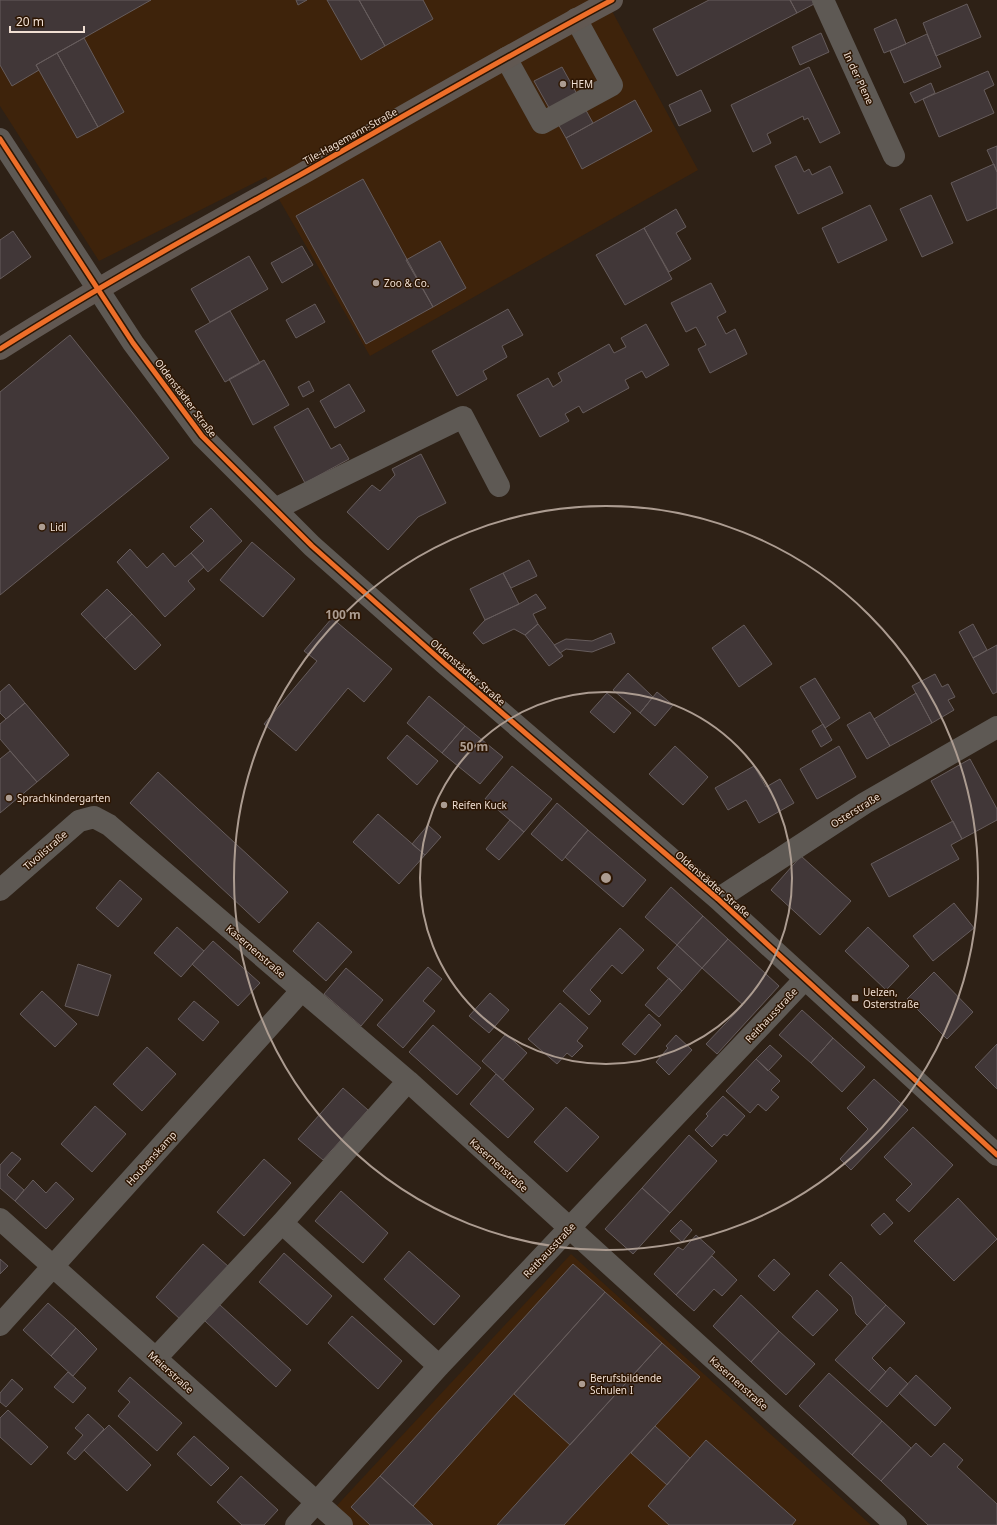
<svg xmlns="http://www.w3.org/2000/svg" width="997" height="1525" viewBox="0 0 997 1525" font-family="'Noto Sans',sans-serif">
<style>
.built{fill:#3e230b}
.building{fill:#413738;stroke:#665c5c}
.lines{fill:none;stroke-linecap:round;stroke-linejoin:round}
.minor{stroke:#5e5954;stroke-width:22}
.major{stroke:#615852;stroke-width:22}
.cycleway-casing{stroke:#2d1603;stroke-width:8}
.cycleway{stroke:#ee6e29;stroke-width:5}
.ring{fill:none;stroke:#ac9c91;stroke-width:2}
.poi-dot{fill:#ac9c91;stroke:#2d1603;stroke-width:1.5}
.labels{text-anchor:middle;stroke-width:3;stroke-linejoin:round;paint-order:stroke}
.street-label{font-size:10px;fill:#f0dfd3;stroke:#2d1603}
.poi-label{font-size:10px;fill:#f0dfd3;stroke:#2d1603;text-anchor:start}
.centre{fill:#ac9c91;stroke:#2d1603;stroke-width:2}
.ring-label{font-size:12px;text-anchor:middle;font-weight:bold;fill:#ac9c91;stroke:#2d1603;stroke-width:3;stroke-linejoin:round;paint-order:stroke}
</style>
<rect width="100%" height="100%" fill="#2e2116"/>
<path class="built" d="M0,0H606L698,170L370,356L266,177L99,261L0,106Z
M571,1254L871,1525H341L329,1514Z"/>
<path class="building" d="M0,0H151L36,65L39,70L12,86L0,65Z
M296,0H307L298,5Z
M327,0H359L385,46L361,60Z
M359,0H423L433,19L385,46Z
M709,0H790L797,13L677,76L653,29Z
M790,0H812L814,4L797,13Z
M967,4L981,37L936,56L923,23Z
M896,19L906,44L884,53L874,29Z
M821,33L829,52L800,65L792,47Z
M927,34L941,67L904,83L890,51Z
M84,38L124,112L98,127L57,53Z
M57,53L98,127L77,138L36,65Z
M562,67L593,123L566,138L534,81Z
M809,67L840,133L820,143L808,118L804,120L803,116L767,134L771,143L753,152L731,105Z
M988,71L994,85L984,90L994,113L939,137L923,99Z
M931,83L935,93L915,103L910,93Z
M701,90L711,111L679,126L669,105Z
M635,100L652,131L582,169L566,138Z
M997,146V172L987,150Z
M796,156L804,172L809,169L812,175L830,166L843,193L798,214L775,166Z
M994,164L997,172V208L967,221L951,183Z
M363,179L433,307L366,344L296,216Z
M931,195L953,243L922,257L900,209Z
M870,205L887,240L838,263L822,228Z
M676,209L686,227L676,233L691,259L669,272L644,228Z
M644,228L672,279L625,305L596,255Z
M13,231L31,257L0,279V240Z
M440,241L466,288L433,307L406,260Z
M302,246L313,265L282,283L271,263Z
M249,256L268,289L210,322L191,289Z
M711,283L726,312L717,317L726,334L735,329L747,354L710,373L698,349L706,345L696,327L686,332L671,303Z
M315,304L325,322L296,338L286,320Z
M508,309L523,335L502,346L507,357L483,371L487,379L457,396L432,351Z
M230,311L260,363L225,382L195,331Z
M646,324L669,365L646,378L642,371L625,380L629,388L583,413L579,406L565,414L569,421L540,437L517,395L548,378L553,387L562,381L558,373L609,344L614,353L626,347L621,338Z
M70,335L169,458L0,595V392Z
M264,360L289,405L253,425L229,379Z
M309,381L314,391L303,397L298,387Z
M349,384L365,411L335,428L320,401Z
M308,408L331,449L340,444L349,459L305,483L274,427Z
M421,454L446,503L418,517L388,550L347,512L372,485L380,491L395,475L392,469Z
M211,508L242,541L208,572L191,553L204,541L190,527Z
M252,542L295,579L263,617L220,580Z
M130,549L147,568L163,553L175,567L191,553L204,567L188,581L195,589L165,617L117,562Z
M529,560L537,576L511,588L503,573Z
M503,573L519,604L485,620L470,589Z
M107,589L132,614L105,639L81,614Z
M536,594L546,608L533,614L538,624L525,635L514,629L483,644L473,633L485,620L519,604Z
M132,614L161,645L135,670L105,639Z
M332,618L392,669L364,702L348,688L296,751L264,724L317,661L304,651Z
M538,624L563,656L549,666L525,635Z
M973,624L987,650L973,658L959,632Z
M744,625L772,664L739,687L712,648Z
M611,633L615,643L592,652L566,649L560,653L554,645L566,639L592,641Z
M997,645V692L993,694L973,658Z
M628,673L653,697L640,713L613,690Z
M935,674L942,687L948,684L955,697L948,700L954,710L932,723L912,686Z
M815,678L840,718L825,728L800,687Z
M9,684L25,703L6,719L0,713V692Z
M657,692L673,705L655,726L640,713Z
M607,693L631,713L614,733L590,712Z
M916,693L932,723L890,746L874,719Z
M429,696L465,726L442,753L407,723Z
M25,703L69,755L37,782L0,739V724Z
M870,712L890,746L867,759L847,725Z
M823,724L832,740L821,747L812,731Z
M465,726L503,757L480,784L442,753Z
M407,735L438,761L417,785L387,758Z
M675,746L708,777L683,805L649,774Z
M839,746L856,777L817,799L800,769Z
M10,751L37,782L0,813V759Z
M970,759L997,809V820L962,839L931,781Z
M512,766L552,799L524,832L485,799Z
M754,766L766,787L780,779L794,803L759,823L746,800L728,810L715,788Z
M158,772L288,892L259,923L130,803Z
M557,803L588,830L562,861L531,834Z
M378,814L425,855L399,884L353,842Z
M510,820L524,832L499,860L486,849Z
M953,821L962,839L951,845L959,859L889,897L871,864Z
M428,825L441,837L425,855L412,844Z
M588,830L646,880L623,907L565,857Z
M801,856L851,901L820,935L771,890Z
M120,880L142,899L118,927L96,908Z
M671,887L703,916L677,945L645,917Z
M954,903L974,928L933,961L913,936Z
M703,916L728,939L702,968L677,945Z
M318,922L352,952L326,981L293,951Z
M177,927L204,951L181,977L154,953Z
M868,927L909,966L886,990L845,951Z
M620,928L644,950L622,974L612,965L590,990L601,1001L589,1015L563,991Z
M728,939L779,986L717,1054L706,1044L743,1005L702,968Z
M213,941L260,983L238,1006L192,964Z
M677,945L702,968L682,991L657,968Z
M78,964L111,975L98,1016L65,1006Z
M428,967L442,979L423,1001L435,1011L403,1048L377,1025Z
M346,968L383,1000L361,1026L324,994Z
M934,972L973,1012L947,1039L907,999Z
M669,978L682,991L659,1017L645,1005Z
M42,991L77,1024L55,1047L20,1014Z
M490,993L509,1010L489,1033L469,1016Z
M194,1001L219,1022L203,1041L178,1019Z
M560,1003L588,1028L577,1041L583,1046L572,1057L567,1053L557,1064L528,1039Z
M802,1010L833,1038L811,1063L779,1035Z
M649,1014L661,1025L635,1055L622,1044Z
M433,1025L481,1068L457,1095L409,1052Z
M506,1034L527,1053L503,1080L482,1061Z
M676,1035L692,1050L669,1075L656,1062L668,1048L666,1046Z
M833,1038L865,1067L842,1092L811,1063Z
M997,1044V1089L975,1067Z
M770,1045L782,1056L768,1071L756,1059Z
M147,1047L176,1074L142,1111L113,1084Z
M756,1059L780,1081L771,1090L779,1097L766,1111L758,1104L750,1113L726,1091Z
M496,1074L534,1109L508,1138L470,1104Z
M874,1079L908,1110L851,1170L840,1159L868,1129L847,1108Z
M343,1088L368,1110L323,1160L298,1139Z
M723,1096L745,1116L727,1136L724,1134L712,1147L695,1130L708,1116L706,1114Z
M95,1106L126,1134L92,1172L61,1144Z
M566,1107L599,1137L567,1172L534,1142Z
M913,1127L953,1165L909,1212L896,1200L912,1184L884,1157Z
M689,1135L717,1161L670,1213L642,1188Z
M12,1152L21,1159L7,1175L24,1190L15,1201L0,1188V1165Z
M264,1159L291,1183L244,1236L217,1212Z
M33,1180L46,1193L56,1182L74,1199L46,1229L15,1201Z
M642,1188L670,1213L633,1254L605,1229Z
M341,1191L388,1233L363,1263L315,1221Z
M958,1198L997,1239L954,1281L914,1241Z
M884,1213L893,1223L880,1235L871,1225Z
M681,1220L692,1230L682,1242L670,1231Z
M696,1235L715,1252L676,1295L654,1274L678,1247L683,1250Z
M203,1244L229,1267L181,1320L156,1297Z
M409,1251L460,1296L434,1325L384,1279Z
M284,1253L332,1296L307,1325L259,1282Z
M712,1256L737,1280L722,1296L714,1289L694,1311L676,1295Z
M0,1259L8,1266L0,1274Z
M774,1259L790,1274L774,1291L758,1276Z
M841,1262L886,1305L867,1325L856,1314L852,1297L829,1275Z
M573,1264L605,1292L413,1506L380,1476Z
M817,1290L838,1310L813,1336L792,1317Z
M605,1292L662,1343L570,1445L514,1394Z
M741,1295L779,1331L751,1362L713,1326Z
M48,1303L76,1328L51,1356L23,1330Z
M220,1305L291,1370L276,1387L205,1321Z
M886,1305L905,1323L872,1358L886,1372L869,1391L835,1360Z
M352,1316L402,1361L378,1389L328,1343Z
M76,1328L97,1349L73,1376L51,1356Z
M779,1331L815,1364L786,1395L751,1362Z
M662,1343L700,1377L564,1525H497Z
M890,1367L908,1384L887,1407L869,1391Z
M68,1372L86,1388L73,1403L54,1387Z
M829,1373L882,1421L852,1455L799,1406Z
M916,1375L951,1408L935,1426L899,1393Z
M130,1377L182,1423L157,1451L118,1416L130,1402L118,1391Z
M12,1379L23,1389L6,1407L0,1402V1393Z
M8,1410L48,1447L31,1465L0,1437V1418Z
M88,1414L104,1429L75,1460L67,1453L83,1435L75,1428Z
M882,1421L911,1448L881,1481L852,1455Z
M109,1425L151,1465L127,1491L84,1450Z
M655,1426L690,1458L667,1485L631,1453Z
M194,1436L229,1468L211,1486L177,1454Z
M706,1440L796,1520L792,1525H669L648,1506Z
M916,1443L931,1457L944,1443L963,1460L957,1467L997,1504V1525H928L881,1481Z
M241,1476L278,1510L264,1525H242L217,1502Z
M380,1476L413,1506L433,1525H370L351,1507Z"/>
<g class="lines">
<path class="minor" d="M823,0L894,156
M506,58L542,123L612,85L576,19
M0,139L133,343L202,436L312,546L444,663L718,899L997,1155
M275,509L463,417L499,486
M0,890L79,821L94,817L109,825L408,1081L896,1525
M718,899L865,803L997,727
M0,1219L342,1525
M282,1223L439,1366
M0,1325L302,990
M156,1358L282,1223L408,1081
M296,1525L439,1366L805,979"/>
<path class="major" d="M0,349C98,287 199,231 300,175C404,116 507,56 612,0"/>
<g class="cycleway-casing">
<path id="cycleway" d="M0,139L133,343L202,436L312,546L444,663L718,899L997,1155
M0,349C98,287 199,231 300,175C404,116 507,56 612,0"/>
</g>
<use href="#cycleway" class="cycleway"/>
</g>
<g class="ring">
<circle cx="606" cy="878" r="186"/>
<circle cx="606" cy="878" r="372"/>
</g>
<g class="poi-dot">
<circle cx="563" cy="84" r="4"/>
<circle cx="376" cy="283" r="4"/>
<circle cx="42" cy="527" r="4"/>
<circle cx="9" cy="798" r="4"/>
<circle cx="444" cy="805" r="4"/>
<rect x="851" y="994" width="8" height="8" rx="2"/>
<circle cx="582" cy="1384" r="4"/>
</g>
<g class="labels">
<g class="street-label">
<text transform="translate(859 78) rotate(65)" y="4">In der Plene</text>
<text transform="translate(350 136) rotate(-29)" y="4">Tile-Hagemann-Straße</text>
<text transform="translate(186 398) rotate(53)" y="4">Oldenstädter Straße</text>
<text transform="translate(468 672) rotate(41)" y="4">Oldenstädter Straße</text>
<text transform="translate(855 810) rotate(-32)" y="4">Osterstraße</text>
<text transform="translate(45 850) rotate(-41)" y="4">Tivolistraße</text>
<text transform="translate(713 884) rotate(41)" y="4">Oldenstädter Straße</text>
<text transform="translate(256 951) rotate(41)" y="4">Kasernenstraße</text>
<text transform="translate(771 1015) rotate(-47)" y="4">Reithausstraße</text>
<text transform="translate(151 1158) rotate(-48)" y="4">Houbenskamp</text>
<text transform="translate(499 1165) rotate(42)" y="4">Kasernenstraße</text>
<text transform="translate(549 1250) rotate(-47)" y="4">Reithausstraße</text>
<text transform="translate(171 1372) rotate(42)" y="4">Meierstraße</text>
<text transform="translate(739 1383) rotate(42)" y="4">Kasernenstraße</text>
</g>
<g class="poi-label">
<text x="571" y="88">HEM</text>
<text x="384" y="287">Zoo &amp; Co.</text>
<text x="50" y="531">Lidl</text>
<text x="17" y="802">Sprachkindergarten</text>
<text x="452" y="809">Reifen Kuck</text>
<text x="863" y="996">Uelzen,<tspan x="863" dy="12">Osterstraße</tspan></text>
<text x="590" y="1382">Berufsbildende<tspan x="590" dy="12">Schulen I</tspan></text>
</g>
</g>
<circle cx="606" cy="878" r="6" class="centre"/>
<g class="ring-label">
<text x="343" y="619">100 m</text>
<text x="474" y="751">50 m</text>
</g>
<path d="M10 26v6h74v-6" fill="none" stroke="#f0dfd3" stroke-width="2"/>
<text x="16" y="26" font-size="12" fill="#f0dfd3" stroke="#2d1603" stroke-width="3" paint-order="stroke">20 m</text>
</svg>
